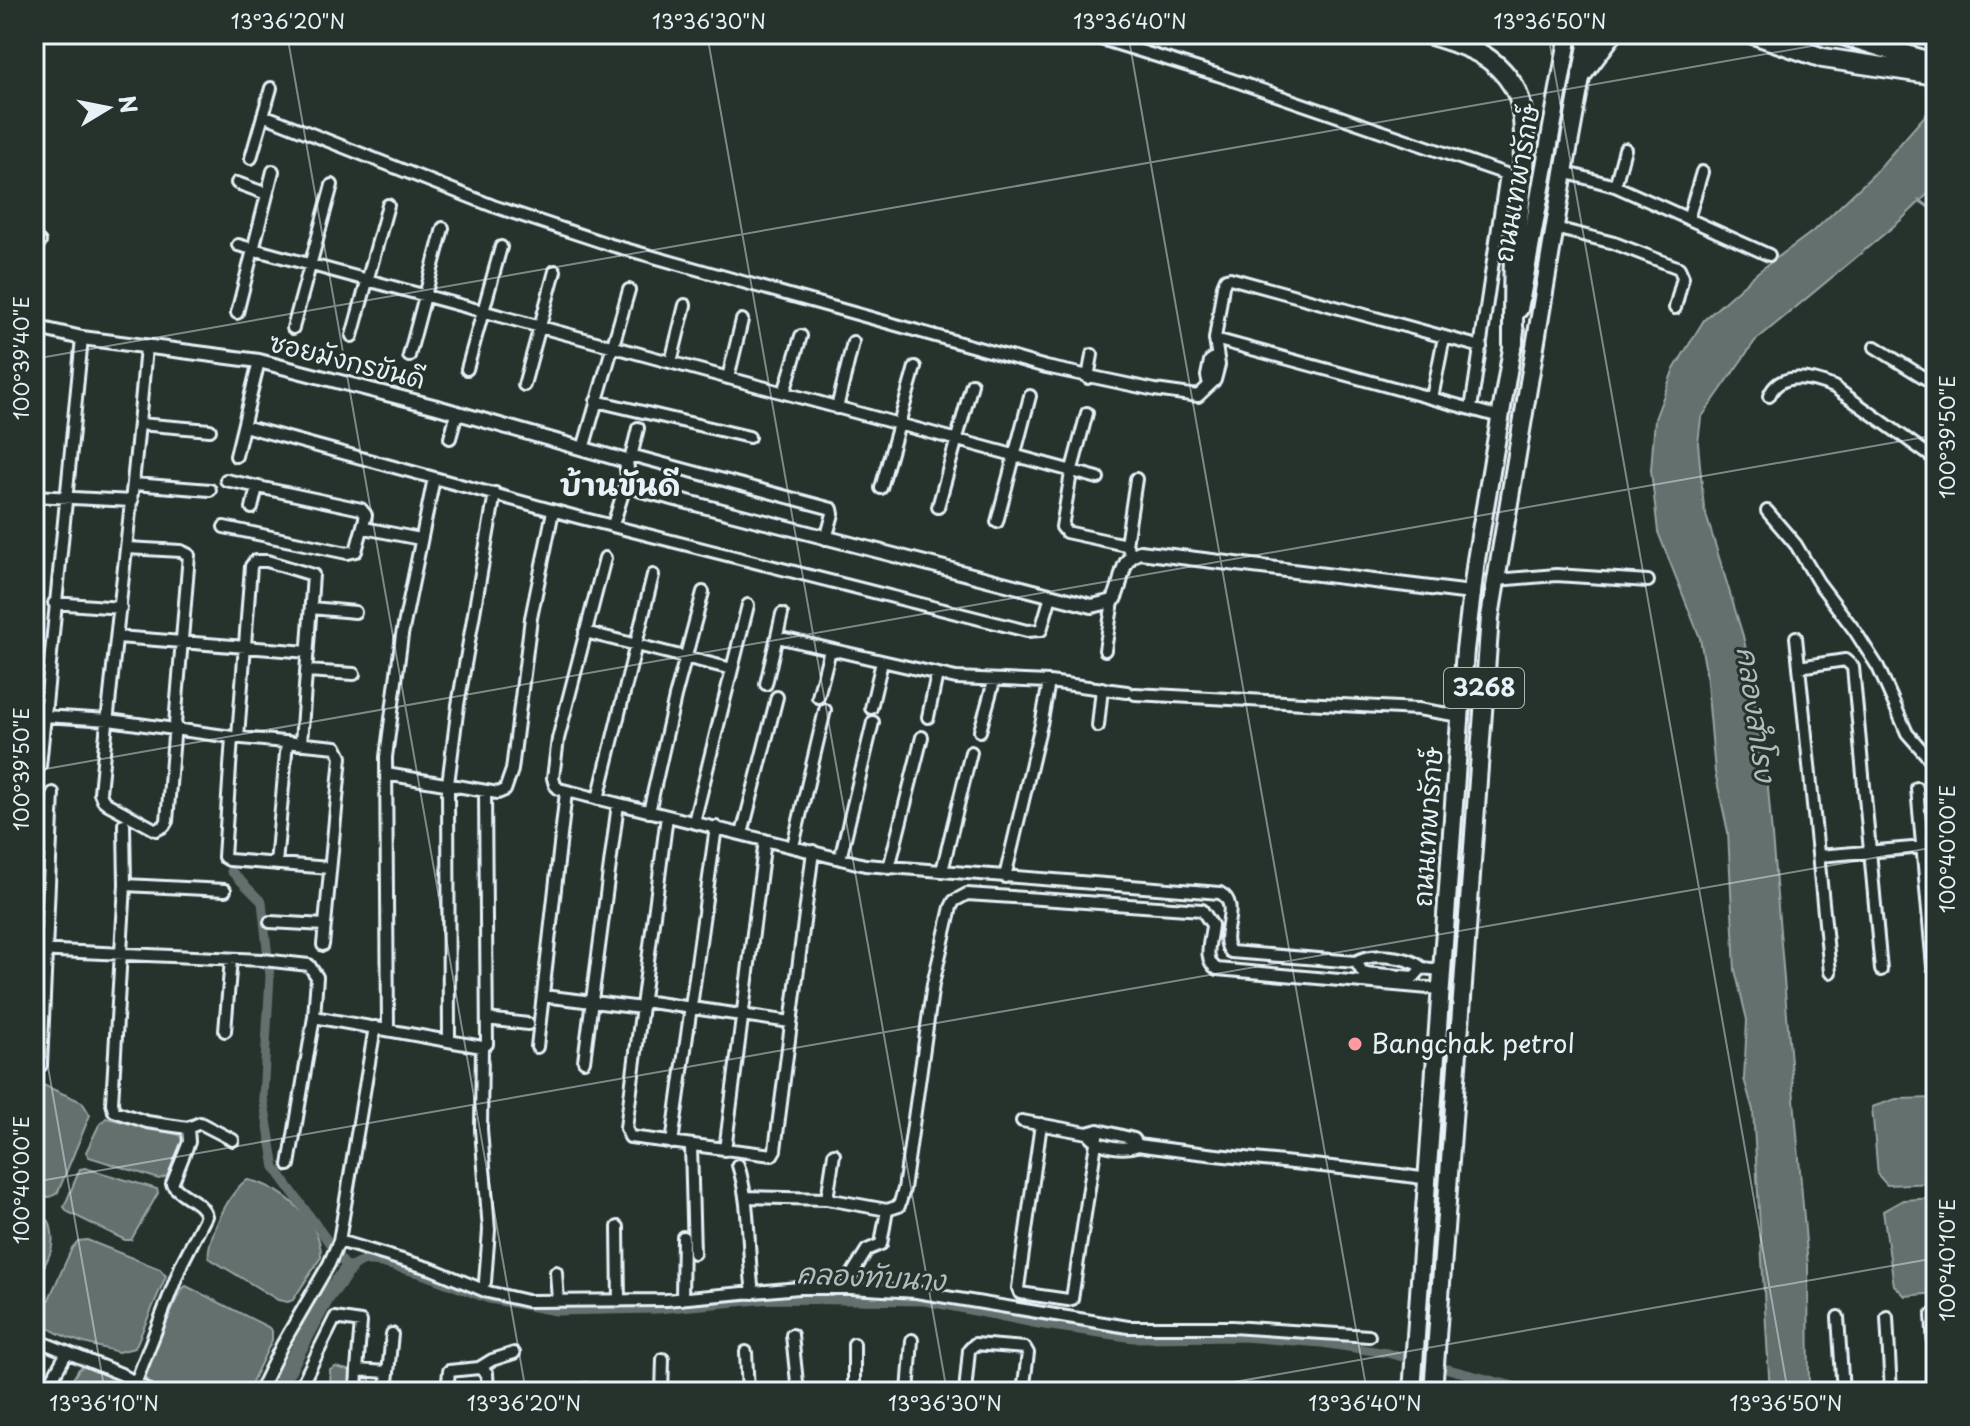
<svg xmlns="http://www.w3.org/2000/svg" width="1970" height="1426" viewBox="0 0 1970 1426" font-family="'Playpen Sans','Playpen Sans Thai',sans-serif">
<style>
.water{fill:#636f6d;stroke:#98a3a5;stroke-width:2}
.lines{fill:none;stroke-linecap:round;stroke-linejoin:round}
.stream{stroke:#98a3a5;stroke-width:3}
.canal{stroke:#636f6d;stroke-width:9}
.river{stroke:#636f6d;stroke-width:16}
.minor-casing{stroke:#e8f1f8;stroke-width:16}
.tertiary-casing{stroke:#e8f1f8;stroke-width:18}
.primary-casing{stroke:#e8f1f8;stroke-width:22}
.motorway-casing{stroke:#e8f1f8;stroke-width:24}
.minor{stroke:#26332d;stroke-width:10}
.tertiary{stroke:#26332d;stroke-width:12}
.primary{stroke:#26332d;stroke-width:16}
.motorway{stroke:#26332d;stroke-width:18}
.ticks{fill:none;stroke:#e8f1f8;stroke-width:2;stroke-opacity:0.45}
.poi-dot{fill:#ff9aa2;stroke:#26332d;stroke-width:3}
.labels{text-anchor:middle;stroke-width:6;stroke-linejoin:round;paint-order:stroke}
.shield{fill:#26332d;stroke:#aeb8bb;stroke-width:2}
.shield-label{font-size:24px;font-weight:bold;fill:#e8f1f8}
.street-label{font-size:26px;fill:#e8f1f8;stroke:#26332d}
.poi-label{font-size:26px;fill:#e8f1f8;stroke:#26332d;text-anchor:start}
.water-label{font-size:28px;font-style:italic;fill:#b3bdc0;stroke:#26332d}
.quarter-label{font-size:30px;font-weight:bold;fill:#e8f1f8;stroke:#26332d}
.neatline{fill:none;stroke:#e8f1f8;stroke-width:3}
.ticks-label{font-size:20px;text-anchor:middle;fill:#e8f1f8}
</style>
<rect width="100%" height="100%" fill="#26332d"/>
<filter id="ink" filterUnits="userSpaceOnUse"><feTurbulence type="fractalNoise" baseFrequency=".0125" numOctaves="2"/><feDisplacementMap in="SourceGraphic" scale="16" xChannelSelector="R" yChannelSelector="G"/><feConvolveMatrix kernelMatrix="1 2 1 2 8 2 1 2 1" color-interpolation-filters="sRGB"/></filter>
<g filter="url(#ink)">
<path class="water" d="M1936,92V186L1901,220L1755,341L1701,418L1698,443L1704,508L1743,636L1763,728L1808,1266L1809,1392H1770L1753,1110L1744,1079L1747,1020L1735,970L1728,832L1715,772L1706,672L1700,638L1658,532L1651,470L1655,419L1673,371L1704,320L1758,272L1816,229L1873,175L1929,111Z
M34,1081L82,1102L90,1115L58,1192C50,1200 44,1197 34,1193Z
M1936,1098V1183L1887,1185L1878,1175L1872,1107L1896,1099Z
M106,1118L180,1135L182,1141L167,1176L159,1179L89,1157L86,1152L99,1125Z
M85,1168L157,1189L158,1193L131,1240H125L68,1212L64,1207L80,1169Z
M248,1180C281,1186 322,1220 321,1257L293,1300L288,1302L278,1300L209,1258C205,1242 232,1185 248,1180Z
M1936,1198V1293L1905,1296L1894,1285L1883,1211L1903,1200Z
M34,1213L49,1221C59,1248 46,1261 34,1285Z
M87,1240L160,1269L166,1276L135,1348L118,1352C97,1346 52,1338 40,1319L72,1248L78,1241Z
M186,1286L268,1327L272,1331V1340L247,1392C217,1392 165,1401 144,1377V1368L183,1288Z
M87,1365L116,1379L121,1392H65L79,1369Z
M335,1367L369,1375L373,1392H331L330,1370Z"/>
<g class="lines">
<path class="stream" d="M1919,200L1936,212"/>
<path class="canal" d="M231,871L262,902L270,976L263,1097L275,1168L348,1269L362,1261L381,1263L422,1274L489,1299L556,1311L657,1309L770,1299L925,1301L1044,1325L1134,1338L1243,1337L1322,1343L1387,1353L1536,1392"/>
<path class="river" d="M276,1392L326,1298L348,1269"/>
<g class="minor-casing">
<path id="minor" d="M1085,34L1218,75L1506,174L1471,409L1500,417
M263,115L493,206L611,245L1046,367L1155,390L1198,396L1215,380L1219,365L1215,339L1223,286L1226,279L1230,278L1481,347
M251,158L271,88
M1564,172L1615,186L1769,255
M237,183L267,194
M1615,186L1625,149
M1688,219L1702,172
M1555,228L1614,243L1679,268L1683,277L1675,308
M34,237L40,242
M238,245L1098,478
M237,313L273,171
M293,328L332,185
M352,336L388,205
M1215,339L1471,409
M1875,347L1936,385
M409,356L443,228
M671,362L685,305
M467,369L501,247
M728,378L742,320
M1088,378L1092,355
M524,385L555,271
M1209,385L1207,376L1210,361L1216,357
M784,393L801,336
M1769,396C1780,370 1812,378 1834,387L1936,460
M1432,398L1444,337
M596,401L749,437
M837,408L853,342
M1087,413L1071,473L1062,527L1066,532L1126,545L1132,554
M139,424L210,430
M244,426L577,517L1027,631L1041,630L1051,596
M450,438L457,413
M583,449L629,290
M236,456L259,361
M631,457L638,428
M626,461L631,457H638L832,509L833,514L826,539
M134,484L210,490
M881,488L915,367
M34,496L132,501
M938,507L972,384
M252,508L257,487
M1767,511L1796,545L1818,582L1855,631L1878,667L1907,733L1936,766
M997,522L1030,396
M613,525L627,480
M224,527L347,553L356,551L366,515L361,509L226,480
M364,528L420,539
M1126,545L1136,479
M127,548L181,551L189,555L167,821L164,826L156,830L108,804L103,800L100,793C114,644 134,495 146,346
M605,558L558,739L553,778L555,785L559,789L865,865L1220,893C1243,905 1216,937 1231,952L1356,962C1371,952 1409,956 1422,968L1441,970
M1496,580L1556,575L1648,581
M54,603L121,608
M311,608L355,612
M585,632L732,669
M118,637L308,652
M777,637L956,678L1049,682L1127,692
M1796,637L1830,972
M1105,650L1113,601
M1799,667L1845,660L1853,667L1881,970
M307,671L354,674
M766,684L782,614
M1135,694L1418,709L1460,716
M818,697L830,650
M871,708L882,662
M44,716L109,720L232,737L336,747L341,757L323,945
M928,717L937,674
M1098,726L1102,688
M980,731L994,681
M232,737L224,857L229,860L330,868
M238,737L251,566L255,561H267L313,575L301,743
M34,770L40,766L82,338
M386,774L498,793L505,790L512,770L531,618L553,511
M1917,788L1933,967
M598,799L653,575
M649,812L675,697L703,592
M667,816L626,1128L630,1137L772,1155L775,1150L813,851
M694,822L748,605
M124,824L125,885L112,1103L114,1111L147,1122L188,1128L189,1142L172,1184C181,1197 202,1200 206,1216L182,1263L132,1392
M742,834L777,697
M793,846L825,710
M1819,856L1936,846
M840,859L873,722
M276,864L287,742
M889,868L922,737
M942,871L971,752
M1005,877L1042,720L1049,682
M125,885L225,890
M270,922L325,925
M34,950L263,960L309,965L317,977L314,1017L289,1165
M1356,962L1363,973L1414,977L1422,968
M543,996L642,1008
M643,1001L791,1022
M314,1017L482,1047L487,1044L485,791
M487,1019L528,1024
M388,1029L386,757L402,635L434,478
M225,1031L231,959
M449,1040L448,784L458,705L495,493
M482,1047L481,1129L489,1230L485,1282
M537,1047L566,792
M584,1061L618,804
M41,1065L53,793
M1022,1121L1087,1133L1098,1130L1134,1139L1138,1145C1235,1160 1332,1164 1428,1179
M1041,1124L1018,1288L1020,1293L1068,1300L1072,1299L1098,1130
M188,1128L200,1123L233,1140
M1091,1137C1102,1148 1125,1150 1138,1145
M672,1143L716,827
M691,1146L694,1253
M725,1150L765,840
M738,1165C751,1206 747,1250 753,1293
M747,1197L827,1199L887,1210L899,1206L904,1189L933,984L951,907L954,901L967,894L1202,910L1212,925C1211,941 1202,959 1217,969L1440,989
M827,1199L834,1154
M618,1227L619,1301
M339,1241L432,1269L488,1292L527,1301L666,1300L799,1288H851L916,1292L1128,1327H1232L1369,1336
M556,1272L558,1301
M852,1274L867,1250L881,1244L887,1210
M682,1299L683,1237
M1932,1315L1936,1377
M1838,1317L1843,1392
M1887,1317L1891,1392
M792,1335L798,1392
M34,1339L121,1374L151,1392
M854,1344V1392
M746,1352L748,1392
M479,1368L492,1360L514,1353
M586,1389L587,1392
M45,1392L66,1354
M259,1392L282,1345L329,1264L339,1241L375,1027
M298,1392L335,1318L361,1322L357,1370
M356,1392L357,1370L387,1372
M386,1392L392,1334
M447,1392L449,1371L479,1368L487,1373L488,1392
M662,1392L663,1359
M908,1392L912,1340
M965,1392L969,1350L975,1344L1025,1348L1028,1353L1023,1392"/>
</g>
<g class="tertiary-casing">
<path id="tertiary" d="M34,327L82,338L259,361L437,407L626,461L629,484L641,490L1092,606L1113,601C1124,584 1118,559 1140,552L1471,593"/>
</g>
<g class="primary-casing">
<path id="primary" d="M1519,309L1569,34
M1412,1392L1465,650L1476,560L1515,331
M1433,1392L1490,617L1564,172L1589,34"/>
</g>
<g class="motorway-casing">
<path id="motorway" d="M1428,34C1464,45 1494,53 1514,87C1535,122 1517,216 1514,258C1513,286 1513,315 1513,344
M1753,34L1823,58L1936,75
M1840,34L1936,64
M1926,34L1936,38
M1582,74L1612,34"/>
</g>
<use href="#minor" class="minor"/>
<use href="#tertiary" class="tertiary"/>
<use href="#primary" class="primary"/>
<use href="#motorway" class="motorway"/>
</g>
</g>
<path class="ticks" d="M287,34L526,1392M707,34L947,1392M1128,34L1367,1392M1548,34L1788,1392M34,359L1880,34M34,771L1936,435M34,987L105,1392M34,1182L1936,847M1178,1392L1936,1258"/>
<circle class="poi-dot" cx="1355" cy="1044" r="8"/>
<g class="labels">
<rect class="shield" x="1444" y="668" width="80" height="40" rx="6"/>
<g class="shield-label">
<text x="1484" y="696">3268</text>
</g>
<g class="street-label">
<text transform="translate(1517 183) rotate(-80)" y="9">ถนนเทพารักษ์</text>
<text transform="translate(347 361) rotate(14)" y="9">ซอยมังกรขันดี</text>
<text transform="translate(1428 827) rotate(-86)" y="9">ถนนเทพารักษ์</text>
</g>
<g class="poi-label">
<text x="1371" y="1053">Bangchak petrol</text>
</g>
<g class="water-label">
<text transform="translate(1756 714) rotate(82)" y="10">คลองสำโรง</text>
<text transform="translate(871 1277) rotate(3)" y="10">คลองทับนาง</text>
</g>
<g class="quarter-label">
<text x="620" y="496">บ้านขันดี</text>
</g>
</g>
<rect width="1970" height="1426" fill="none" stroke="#26332d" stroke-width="88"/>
<g transform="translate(108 108) rotate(80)" stroke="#26332d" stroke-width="6" paint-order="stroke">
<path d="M0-6L14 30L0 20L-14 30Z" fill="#e8f1f8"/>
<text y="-12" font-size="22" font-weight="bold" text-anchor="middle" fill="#e8f1f8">N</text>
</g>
<rect x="44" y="44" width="1882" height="1338" class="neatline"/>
<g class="ticks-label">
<text x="288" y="29">13°36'20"N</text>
<text x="709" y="29">13°36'30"N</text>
<text x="1130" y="29">13°36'40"N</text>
<text x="1550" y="29">13°36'50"N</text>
<text transform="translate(22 358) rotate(-90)" y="7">100°39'40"E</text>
<text transform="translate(1948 437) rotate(-90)" y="7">100°39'50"E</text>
<text transform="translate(22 769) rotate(-90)" y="7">100°39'50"E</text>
<text transform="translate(1948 849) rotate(-90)" y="7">100°40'00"E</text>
<text transform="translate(22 1180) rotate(-90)" y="7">100°40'00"E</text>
<text transform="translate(1948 1260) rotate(-90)" y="7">100°40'10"E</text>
<text x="104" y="1411">13°36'10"N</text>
<text x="524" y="1411">13°36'20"N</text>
<text x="945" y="1411">13°36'30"N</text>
<text x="1365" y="1411">13°36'40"N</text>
<text x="1786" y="1411">13°36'50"N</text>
</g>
</svg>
